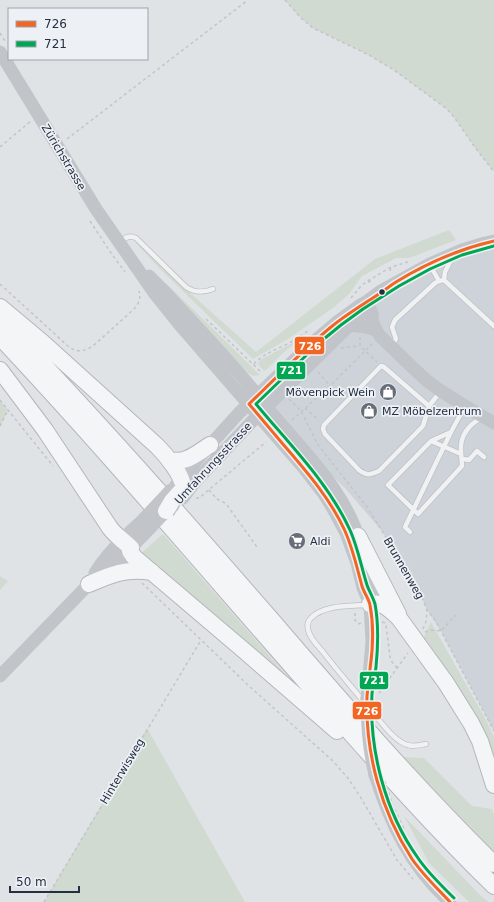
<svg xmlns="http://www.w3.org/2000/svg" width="494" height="902" viewBox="0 0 494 902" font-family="'DejaVu Sans',sans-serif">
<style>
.built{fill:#ced2d9}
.green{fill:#d0dad1}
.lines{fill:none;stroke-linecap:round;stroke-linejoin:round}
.lane-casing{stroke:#bec1c4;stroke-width:6}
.highway-casing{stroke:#b3b6bb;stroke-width:18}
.path{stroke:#c2c4c9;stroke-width:1.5;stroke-dasharray:3 3;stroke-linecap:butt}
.lane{stroke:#f0f1f2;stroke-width:4.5}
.secondary{stroke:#c1c4c9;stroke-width:13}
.highway{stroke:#f4f5f6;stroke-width:16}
.highway-bridge-casing{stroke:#b3b6bb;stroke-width:18;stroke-linecap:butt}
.path-bridge{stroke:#c2c4c9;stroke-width:1.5;stroke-dasharray:3 3;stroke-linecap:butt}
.secondary-bridge{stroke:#c1c4c9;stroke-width:13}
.highway-bridge{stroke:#f4f5f6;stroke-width:16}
.bus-1-casing{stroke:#edf1f6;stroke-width:6}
.bus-2-casing{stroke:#edf1f6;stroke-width:6}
.bus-1{stroke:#f26522;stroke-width:3}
.bus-2{stroke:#00a651;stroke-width:3}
.bus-dot{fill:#262f40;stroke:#edf1f6;stroke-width:1.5}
.labels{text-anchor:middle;stroke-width:3.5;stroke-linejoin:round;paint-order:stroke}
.street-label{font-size:11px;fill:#262f40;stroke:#edf1f6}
.poi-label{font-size:11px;fill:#262f40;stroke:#edf1f6;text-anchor:start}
.line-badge{stroke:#edf1f6;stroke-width:1.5}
.badge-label{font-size:11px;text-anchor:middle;font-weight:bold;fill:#fff}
</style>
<rect width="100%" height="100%" fill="#e0e3e6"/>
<path class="built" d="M494,241V731L441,631L427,610L419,590L382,531L345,488L296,442L266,407L381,291Z"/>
<path class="green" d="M285,0H494V172L474,146L454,117L447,109L394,70L369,55L313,28L301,18Z
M449,230L456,240L409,258H396L362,276L349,294L333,308L288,339L253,359L160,269L136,243L139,242L188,291L256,352L375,259Z
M167,284L260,375L253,376L248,373L165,285Z
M300,339L283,353L267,369L264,371L258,364L260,360Z
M0,400L8,410L0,426Z
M163,534L308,700L138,556Z
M0,576L8,581L0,590Z
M431,622L486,720L494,737V764L423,639Z
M147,728L245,902H44Z
M403,757L424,758L472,806L492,809L494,815V852Z
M404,816L481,896L489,902H469L429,863Z"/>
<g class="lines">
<g class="lane-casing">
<path id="lane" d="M121,242C125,237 130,235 136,238L186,287C195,293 203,293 213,289
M430,265L439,281
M444,280L445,272L452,258
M392,345L396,339L392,327L395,320L435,283L439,281L444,280L494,326
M429,406L384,367L381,366L324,425L323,429L325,434L359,470C367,476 370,475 379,471L423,426L429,406L440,392
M451,432L431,441L388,485L418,514L462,466C462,460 461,456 461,450C460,435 469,425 481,418
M431,441L461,454
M463,459L469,460L477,451L484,457
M410,532L405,527L451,432L464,408
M364,702C350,685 336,669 323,652C317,645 309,637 308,629C307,625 308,621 311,618C323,605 350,606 367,605
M370,709C379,719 394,742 408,745C414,747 420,745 426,744"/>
</g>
<g class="highway-casing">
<path id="highway" d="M0,307L43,343L157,446C165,454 183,475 183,487C183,489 182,490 180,492
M0,319C93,415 182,517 270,618C342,702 415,786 494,864
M0,337C107,451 207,570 310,687C370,755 429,823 494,886
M0,370L45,430L110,528C116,536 124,541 131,548L130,551L134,557L247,653L337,731
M170,460C186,464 197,453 210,445
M358,536L398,614
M89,584C112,574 126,568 152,572
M370,604C373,604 377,603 380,604C387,606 394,613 399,618L446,683L471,723L480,741L494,785"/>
</g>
<path class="path" d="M285,0L301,18L313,28L369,55L394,70L447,109L454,117L474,146L494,172
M0,33L6,43
M67,139L248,0
M0,147L31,121
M90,221L111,253L125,272
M390,271L391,267
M368,282L372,281
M0,284L69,347C78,353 85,351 93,346L133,310C139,304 141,299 139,291
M351,298L361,286L366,282L391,267L411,261
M206,319L262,373
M360,337V346L377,362
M341,348L359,346
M254,364C264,353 278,349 291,342C298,338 304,334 310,329
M318,372L330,386
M289,399L301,411L318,445L322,450L367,507L419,590L427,610L435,620L494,731
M0,400L53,466
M305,408L319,420
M292,420L330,386L372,344
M0,426L8,410
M209,490L217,499L225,503L227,505L257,547
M196,498H199L266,442
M142,583L249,686L333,761L348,778L361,798L397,860L413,879
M355,613V620L358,624L361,623
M382,622L385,623L386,625L390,657L392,662L397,668
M423,629L426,622L427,610
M425,632L432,630L441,631L456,615
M379,693L408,653
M44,902L201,640"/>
<use href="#lane" class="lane"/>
<path class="secondary" d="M0,52L96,209L155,294L179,324L303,467L324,494L332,507L346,533L357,563L363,588L370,604
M149,276L162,289C188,317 213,344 238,372C253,389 266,407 281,424C313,461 347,496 361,545
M366,302L372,313V320L376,330L380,336L410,365L426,380L441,391L465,406L494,423
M349,325L366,327L376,330
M176,485L210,445L239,413L310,345L337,322L359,306L366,302L381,291L430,264L462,250L485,243L494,241
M183,498L194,483L258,415L363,312L364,309
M95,573C107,554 124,537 140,523
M0,676L89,584L120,559L150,528
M367,699L372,642L370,604L372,587L367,568
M375,775C391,825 411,867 450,902"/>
<use href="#highway" class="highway"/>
<g class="highway-bridge-casing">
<path id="highway-bridge" d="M166,511L172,501L180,492"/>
</g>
<path class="path-bridge" d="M385,781L393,806L405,831"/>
<path class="secondary-bridge" d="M140,523L171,490
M150,528L166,511L173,506
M367,699C367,725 369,750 375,775"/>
<use href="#highway-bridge" class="highway-bridge"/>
<g class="bus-1-casing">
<path id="bus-1" d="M450,902C437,888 423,875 412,859C381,811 365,753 367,696C368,687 369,678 370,669C373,648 374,626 370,605C369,599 364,593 362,586C357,568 353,549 345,531C330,498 306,471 282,443C271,430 260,417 249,404C276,378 302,351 331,327C343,317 356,309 368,301C378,295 387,288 396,282C427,263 459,249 494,241"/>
</g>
<g class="bus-2-casing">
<path id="bus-2" d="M454,898C441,885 428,873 418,858C385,812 369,750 372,694C373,685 375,676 376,667C378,647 379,625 375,604C373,597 369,591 367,585C361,566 358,548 350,530C328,482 289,444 256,404L319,343L341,325L363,309L399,286L430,269L462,255L494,246"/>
</g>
<use href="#bus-1" class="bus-1"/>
<use href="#bus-2" class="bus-2"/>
</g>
<defs>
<g id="shop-disc" transform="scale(0.9)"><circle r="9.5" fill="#676e7a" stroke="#edf1f6"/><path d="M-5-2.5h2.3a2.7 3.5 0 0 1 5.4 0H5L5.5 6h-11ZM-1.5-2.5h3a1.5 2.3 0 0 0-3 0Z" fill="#fff"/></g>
<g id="supermarket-disc" transform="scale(0.9)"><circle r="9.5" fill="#676e7a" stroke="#edf1f6"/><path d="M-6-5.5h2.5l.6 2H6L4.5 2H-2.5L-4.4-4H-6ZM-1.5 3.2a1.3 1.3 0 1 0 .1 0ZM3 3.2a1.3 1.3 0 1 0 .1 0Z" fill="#fff"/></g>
</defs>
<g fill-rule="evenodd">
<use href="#shop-disc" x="388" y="392"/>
<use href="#shop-disc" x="369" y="411"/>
<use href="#supermarket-disc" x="297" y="541"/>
</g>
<circle class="bus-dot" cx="382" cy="292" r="3.5"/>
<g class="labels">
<g class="street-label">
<text transform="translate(64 157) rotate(59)" y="4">Zürichstrasse</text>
<text transform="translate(213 463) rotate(-47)" y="4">Umfahrungsstrasse</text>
<text transform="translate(404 568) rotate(60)" y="4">Brunnenweg</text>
<text transform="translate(122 771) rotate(-59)" y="4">Hinterwisweg</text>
</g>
<g class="poi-label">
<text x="375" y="396" text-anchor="end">Mövenpick Wein</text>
<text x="382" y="415">MZ Möbelzentrum</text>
<text x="310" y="545">Aldi</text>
</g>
</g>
<g class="line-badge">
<rect x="294" y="336" width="31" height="19" rx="4" fill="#f26522"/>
<rect x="276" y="361" width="30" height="19" rx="4" fill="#00a651"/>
<rect x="359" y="671" width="30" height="19" rx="4" fill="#00a651"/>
<rect x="352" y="701" width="30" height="19" rx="4" fill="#f26522"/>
</g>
<g class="badge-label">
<text x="310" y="350">726</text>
<text x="291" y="374">721</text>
<text x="374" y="684">721</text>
<text x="367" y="715">726</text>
</g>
<rect x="8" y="8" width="140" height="52" fill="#edf1f6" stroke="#9da3ad"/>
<rect x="16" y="21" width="20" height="6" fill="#f26522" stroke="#9da3ad"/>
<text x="44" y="28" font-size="12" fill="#262f40">726</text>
<rect x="16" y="41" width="20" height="6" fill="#00a651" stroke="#9da3ad"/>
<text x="44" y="48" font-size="12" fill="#262f40">721</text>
<path d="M10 886v6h69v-6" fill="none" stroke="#262f40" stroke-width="2"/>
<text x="16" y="886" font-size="12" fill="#262f40" stroke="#edf1f6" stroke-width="3" paint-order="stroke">50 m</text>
</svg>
